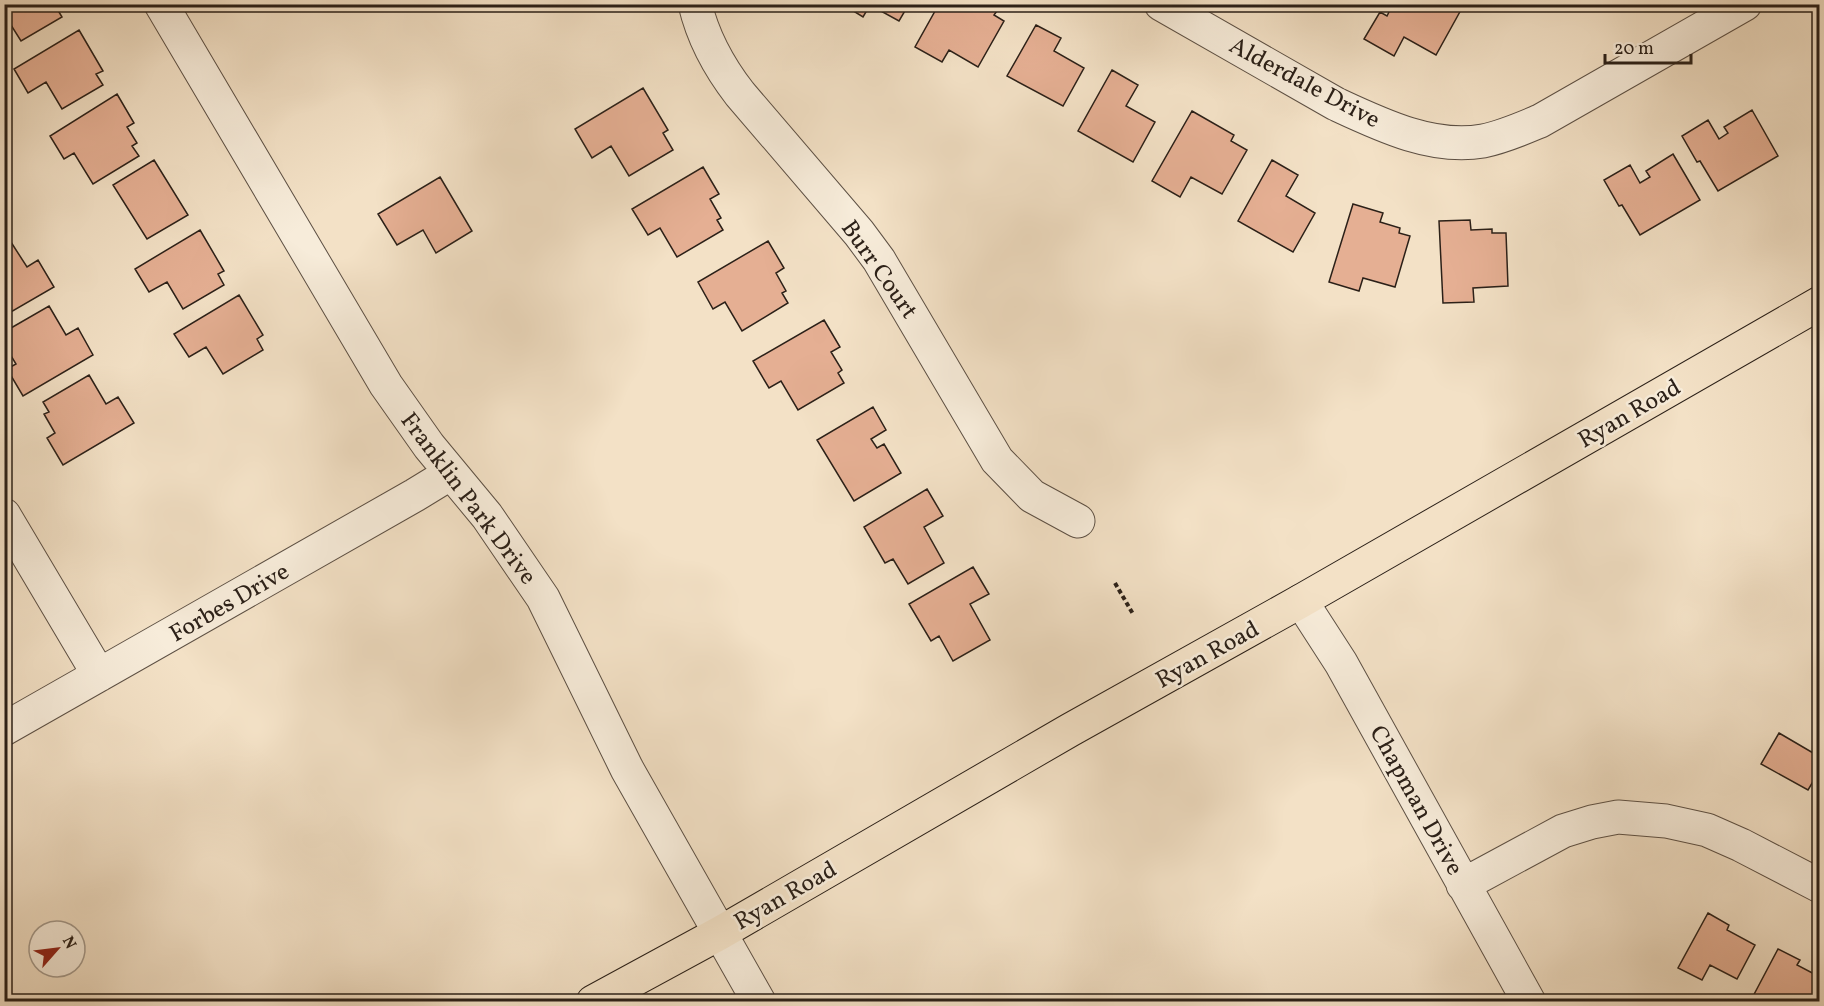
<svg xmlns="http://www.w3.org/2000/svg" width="1824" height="1006" viewBox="0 0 1824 1006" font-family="Vollkorn,serif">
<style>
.building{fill:#e5af93;stroke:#2b2018;stroke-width:1.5}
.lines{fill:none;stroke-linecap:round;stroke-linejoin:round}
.minor-casing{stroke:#5d5044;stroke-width:35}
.major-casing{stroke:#2b2018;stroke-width:35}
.path{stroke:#2b2018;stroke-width:4;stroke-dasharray:4.5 3;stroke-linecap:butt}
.minor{stroke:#f7ecda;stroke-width:33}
.major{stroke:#f3e1c6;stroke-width:33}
.labels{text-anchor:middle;stroke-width:5;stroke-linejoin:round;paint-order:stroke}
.street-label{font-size:24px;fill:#2b2018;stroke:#f7ecda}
</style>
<rect width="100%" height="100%" fill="#f3e1c6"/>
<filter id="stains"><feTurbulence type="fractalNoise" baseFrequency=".00333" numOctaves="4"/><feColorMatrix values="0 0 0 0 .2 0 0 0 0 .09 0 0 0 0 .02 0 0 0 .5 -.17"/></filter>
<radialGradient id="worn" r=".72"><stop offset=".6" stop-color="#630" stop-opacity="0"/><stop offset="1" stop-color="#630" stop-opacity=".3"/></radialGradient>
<path class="building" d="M4,4H59L56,7L62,17L21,41L4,14Z
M842,4H909L899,21L870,5L863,17Z
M939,4H986L997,11L994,15L1004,21L978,67L949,50L942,62L915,47Z
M1393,4H1456L1462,8L1436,55L1404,37L1394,56L1364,39L1380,12L1387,16Z
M1036,25L1061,38L1054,51L1084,68L1063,106L1007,76Z
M79,30L103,71L96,74L103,85L62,109L46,82L28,93L14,69Z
M1112,70L1138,85L1126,106L1155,122L1133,162L1078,131Z
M643,88L668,130L663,133L673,150L629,176L611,146L592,158L575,129Z
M117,94L134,123L127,127L137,143L132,146L139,156L93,184L74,153L64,159L50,136Z
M1752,110L1778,156L1718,191L1700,161L1697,162L1682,136L1708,120L1719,139L1728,133L1724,127Z
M1192,111L1234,135L1231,141L1247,150L1222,194L1191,177L1180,197L1152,181Z
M1673,154L1700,200L1640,235L1622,205L1619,206L1604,180L1630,165L1640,183L1650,177L1646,171Z
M154,160L188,215L147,239L113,185Z
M1272,160L1298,175L1286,196L1315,213L1293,252L1238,221Z
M703,167L719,194L710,199L721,218L717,220L723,230L677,257L660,228L648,235L632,209Z
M440,177L472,231L436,253L423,230L397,245L378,214Z
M1353,204L1383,213L1380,222L1400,228L1399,233L1410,236L1395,287L1363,278L1359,291L1329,282Z
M1470,220L1471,230L1492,229V233H1506L1508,286L1473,288L1474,302L1443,303L1439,221Z
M200,230L224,271L218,274L224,285L183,309L167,282L149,292L135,269Z
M9,239L27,267L38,260L54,287L4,316V241Z
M768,241L784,268L776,273L786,291L782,293L788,303L742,331L725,302L713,309L698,282Z
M239,295L263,335L257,339L263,350L223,374L206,347L189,357L174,334Z
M49,306L66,335L78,328L93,355L23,396L7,369L16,364L5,346L9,343L4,336V332Z
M824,320L840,347L831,352L842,370L838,373L844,383L798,410L781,381L769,388L753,361Z
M89,375L106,404L118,397L134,423L63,465L47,438L55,433L44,414L49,412L43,402Z
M873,407L886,430L871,439L877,448L884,444L901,473L854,501L817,440Z
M927,489L943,516L924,527L944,563L908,584L893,559L885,563L864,527Z
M973,567L989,594L970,604L990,640L953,661L939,636L931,641L909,604Z
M1779,733L1820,757V770L1808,790L1761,764Z
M1708,913L1729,925L1727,930L1755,945L1737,979L1710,965L1702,980L1678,968Z
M1778,949L1800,960L1797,965L1820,977V992L1815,1002H1750Z"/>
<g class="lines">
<g class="minor-casing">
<path id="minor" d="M161,4L386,385L429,446L487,516L543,598L627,769L759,1002
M695,4C703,38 719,67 740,94L859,233L879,260L997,460L1032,496L1078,521
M1161,4L1336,104C1381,125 1433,150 1483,141C1503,137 1521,129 1540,121L1745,4
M4,515L99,675
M1301,601L1341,663L1529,1002
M4,729L415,495L451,473
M1463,885L1563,831L1592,822L1618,817L1666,821L1707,830L1741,845L1820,886"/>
</g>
<g class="major-casing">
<path id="major" d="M593,1002L720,933L1070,730L1301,601L1820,303"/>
</g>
<path class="path" d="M1115,583L1133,614"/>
<use href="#minor" class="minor"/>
<use href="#major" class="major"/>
</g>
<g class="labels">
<g class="street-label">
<text transform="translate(1305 82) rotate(28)" y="8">Alderdale Drive</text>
<text transform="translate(880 269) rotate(55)" y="8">Burr Court</text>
<text transform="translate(1629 413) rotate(-30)" y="8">Ryan Road</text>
<text transform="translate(469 498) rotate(53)" y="8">Franklin Park Drive</text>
<text transform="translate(229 602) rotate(-30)" y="8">Forbes Drive</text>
<text transform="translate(1207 654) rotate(-29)" y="8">Ryan Road</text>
<text transform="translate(1417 800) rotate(61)" y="8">Chapman Drive</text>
<text transform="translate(785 895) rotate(-30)" y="8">Ryan Road</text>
</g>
</g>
<rect width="1824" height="1006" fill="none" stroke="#f3e1c6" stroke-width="24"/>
<rect x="6" y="6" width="1812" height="994" fill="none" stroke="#2b2018" stroke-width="3"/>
<rect x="12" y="12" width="1800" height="982" fill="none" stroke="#2b2018" stroke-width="1.5"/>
<g transform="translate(57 949) rotate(62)"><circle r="28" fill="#f7ecda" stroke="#a59a8c" stroke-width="1.5"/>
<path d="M0-4.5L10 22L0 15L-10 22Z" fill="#8f2418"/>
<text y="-9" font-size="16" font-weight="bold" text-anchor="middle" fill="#2b2018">N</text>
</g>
<path d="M1605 54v9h86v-9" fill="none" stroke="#2b2018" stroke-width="3"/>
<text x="1614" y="54" font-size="18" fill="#2b2018" stroke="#f7ecda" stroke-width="4.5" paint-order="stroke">20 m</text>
<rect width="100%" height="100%" filter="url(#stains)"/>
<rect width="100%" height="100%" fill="url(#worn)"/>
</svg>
